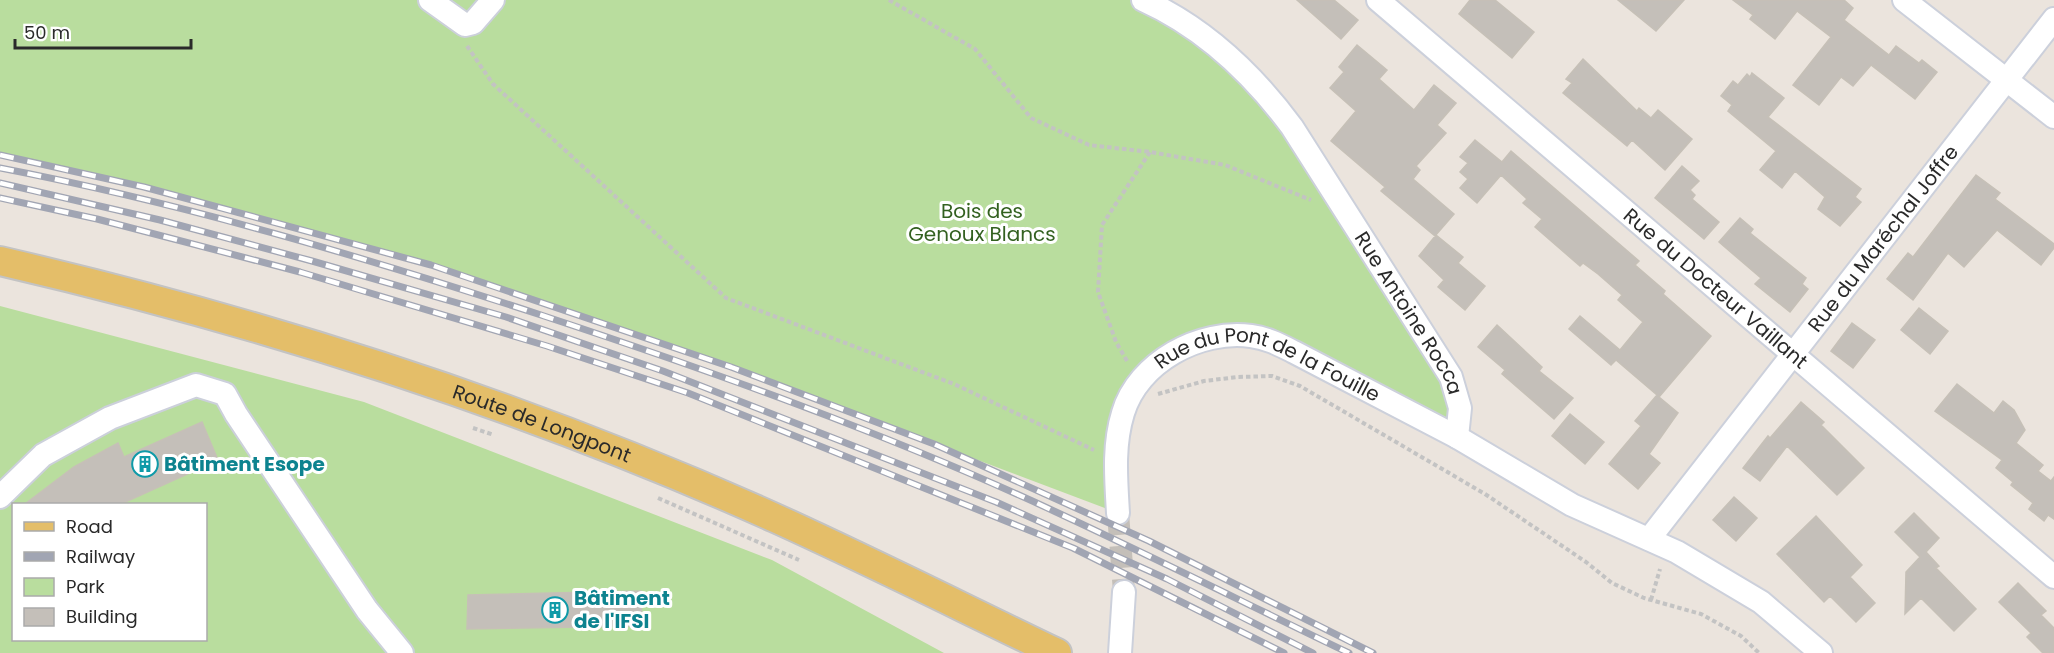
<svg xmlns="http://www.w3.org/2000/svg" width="2054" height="653" viewBox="0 0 2054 653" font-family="Poppins,sans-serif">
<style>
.green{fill:#b9dd9e;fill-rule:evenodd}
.building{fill:#c4bfb9;stroke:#c6c0b7;stroke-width:1.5}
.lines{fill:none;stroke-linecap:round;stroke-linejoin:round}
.minor-tunnel{stroke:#c4bfb9;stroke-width:22;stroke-dasharray:22 11;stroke-linecap:butt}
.minor-casing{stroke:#ccd0db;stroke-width:26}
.major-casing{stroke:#c3c3c3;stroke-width:32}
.path{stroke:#c3c3c3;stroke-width:4;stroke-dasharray:4.5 3;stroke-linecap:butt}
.minor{stroke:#fff;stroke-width:22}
.major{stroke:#e4be69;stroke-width:28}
.rail-casing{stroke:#a1a5b3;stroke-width:7}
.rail{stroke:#fff;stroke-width:4.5;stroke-dasharray:14;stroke-linecap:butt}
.labels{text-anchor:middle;stroke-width:6;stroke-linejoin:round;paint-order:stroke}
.park-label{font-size:20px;fill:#336120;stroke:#fff}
.street-label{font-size:20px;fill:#2a2a2a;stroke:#fff}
.culture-label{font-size:20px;font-weight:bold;fill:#0d838f;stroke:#fff;text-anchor:start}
</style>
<rect width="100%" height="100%" fill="#ebe4dd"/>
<path class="green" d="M0,0H1143L1249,74L1451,377L1457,437L1294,352L1208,339L1131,394L1118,513L731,367L431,265L144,187L0,155Z
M0,306L364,402L772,560L944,653H0ZM14,504H206V640H14Z"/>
<path class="building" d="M1297,0H1334L1358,20L1341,39Z
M1470,0H1495L1534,32L1512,58L1459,14Z
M1618,0H1684L1656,31Z
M1733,0H1844L1853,8L1844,20L1889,55L1896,46L1919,63L1922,60L1937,72L1915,99L1871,65L1853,86L1841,77L1819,105L1793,85L1831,37L1797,11L1775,39L1750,19L1753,15Z
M1357,45L1387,70L1379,79L1414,110L1434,85L1456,103L1437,125L1446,133L1416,166L1420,170L1413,179L1454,214L1435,236L1381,191L1385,187L1331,141L1356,111L1330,88L1344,72L1339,67Z
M1583,59L1637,111L1639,108L1651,118L1658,110L1692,139L1665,170L1632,140L1627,146L1563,93L1572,83L1566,79Z
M1752,73L1784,98L1768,117L1861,189L1855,197L1861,202L1840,226L1818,209L1825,197L1795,171L1782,188L1760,170L1776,151L1728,111L1732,105L1721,96L1733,81L1738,85L1747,74L1750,77Z
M1475,140L1502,162L1511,151L1639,261L1635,265L1665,291L1663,294L1711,336L1659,397L1678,413L1649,454L1660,463L1638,489L1609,464L1641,426L1635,421L1657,395L1616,360L1611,365L1569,329L1580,316L1620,350L1643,322L1618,300L1622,295L1598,274L1583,263L1580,266L1535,227L1542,219L1523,203L1527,199L1501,175L1477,203L1460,188L1468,179L1460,172L1468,163L1460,157Z
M1682,166L1699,181L1690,190L1695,195L1692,199L1719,222L1704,239L1655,198Z
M1976,175L2000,193L1995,199L2054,244V248L2041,265L1997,230L1964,267L1948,253L1913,300L1887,279L1908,253L1913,257Z
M1740,218L1753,229L1750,233L1806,278L1802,284L1808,289L1790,312L1755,284L1761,278L1719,242Z
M1436,235L1463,257L1458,263L1485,286L1465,310L1438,287L1444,280L1419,256Z
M1919,308L1948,331L1930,354L1901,330Z
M1852,323L1875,340L1853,368L1831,351Z
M1497,325L1542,367L1539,371L1573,398L1554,419L1502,374L1505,370L1478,347Z
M1957,384L1994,413L2003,401L2014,410L2025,430L2016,443L2043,465L2038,471L2051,481L2054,477V519L2048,515L2044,521L2029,509L2033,503L2011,485L2013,482L1996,468L2002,460L1935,411Z
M1801,402L1824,422L1821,425L1864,468L1837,495L1787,446L1760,481L1743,468L1768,436L1770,438Z
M1570,414L1604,442L1585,464L1552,436Z
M202,422L218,460L121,504H25L74,467L118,443L124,457Z
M1734,497L1757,518L1736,541L1713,520Z
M1914,513L1939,538L1926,552L1939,566L1936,568L1976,609L1954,631L1921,598L1905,614L1906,572L1920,557L1895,532Z
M1816,516L1862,565L1850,577L1875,603L1856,622L1830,596L1824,602L1777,554Z
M2018,583L2046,611L2041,615L2054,628V653H2043L2027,637L2031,633L1999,602Z
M641,591L642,626L467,629L468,595Z"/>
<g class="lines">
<path class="minor-tunnel" d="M1118,513L1124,592"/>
<g class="minor-casing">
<g id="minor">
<path d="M430,0L465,25L473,23L493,0"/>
<path id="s1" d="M1143,0C1205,28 1252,73 1292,127L1451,377L1460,408L1457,437"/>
<path id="s2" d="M1378,0L2054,577"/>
<path d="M1904,0L2054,117"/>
<path d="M0,497L43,455L110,418L196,385L225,394L236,414L367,610L402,653"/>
<path id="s3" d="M1118,513C1116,479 1113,445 1123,413C1138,362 1200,329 1251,336C1267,338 1280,345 1294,352L1457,437L1572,505L1677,552L1761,602L1821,653"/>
<path id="s4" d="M1649,539L2054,19"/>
<path d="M1120,653L1124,592"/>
</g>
</g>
<g class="major-casing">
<g id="major">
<path id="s5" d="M0,261C263,322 529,407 775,518C870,561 963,608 1057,653"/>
</g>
</g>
<path class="path" d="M889,0L975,49L1031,118L1089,145L1150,152L1225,165L1311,200
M467,46L493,84L726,298L954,384L1094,450
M1127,361L1116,342L1098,292L1102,225L1150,152
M1158,394L1204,381L1238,377L1272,376L1300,386L1485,494L1586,562L1612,583L1644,598L1701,614L1741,636L1759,653
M473,428L494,435
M658,498L799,560
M1651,600L1660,569"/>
<use href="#minor" class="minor"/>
<use href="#major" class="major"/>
<g class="rail-casing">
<path id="rail" d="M0,155L144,187L431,265L731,367L934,444L1149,541L1373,653
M0,168C183,203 367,258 544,316C717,373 891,435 1056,512C1155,558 1251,606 1349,653
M0,183L160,220L312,261L506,317L663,371L996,502L1167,579L1313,653
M0,198L97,219L300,272L547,346L688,393L1073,548L1284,653"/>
</g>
<use href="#rail" class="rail"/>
</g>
<defs>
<g id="building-ring" transform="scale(1.35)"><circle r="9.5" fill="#fff" stroke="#0f9aa8" stroke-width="1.5"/><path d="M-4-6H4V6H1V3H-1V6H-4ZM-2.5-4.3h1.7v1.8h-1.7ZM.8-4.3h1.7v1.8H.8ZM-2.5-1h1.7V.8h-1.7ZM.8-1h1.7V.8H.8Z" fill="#0f9aa8"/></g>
</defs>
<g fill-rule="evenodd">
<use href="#building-ring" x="145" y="464"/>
<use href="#building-ring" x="555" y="610"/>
</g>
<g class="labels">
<g class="park-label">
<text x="982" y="218">Bois des<tspan x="982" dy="23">Genoux Blancs</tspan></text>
</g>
<g class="street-label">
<text dy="7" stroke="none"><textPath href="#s4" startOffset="381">Rue du Maréchal Joffre</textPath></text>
<text dy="7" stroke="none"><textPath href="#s2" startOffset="444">Rue du Docteur Vaillant</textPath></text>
<text dy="7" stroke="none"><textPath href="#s1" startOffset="418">Rue Antoine Rocca</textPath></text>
<text dy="7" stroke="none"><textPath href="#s3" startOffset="282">Rue du Pont de la Fouille</textPath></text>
<text dy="7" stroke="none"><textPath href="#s5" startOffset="566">Route de Longpont</textPath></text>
</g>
<g class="culture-label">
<text x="164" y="471">Bâtiment Esope</text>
<text x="574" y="605">Bâtiment<tspan x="574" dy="23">de l'IFSI</tspan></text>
</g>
</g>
<rect x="12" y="503" width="195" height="138" fill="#ffffff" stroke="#aaaaaa" stroke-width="1.5"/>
<rect x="24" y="522" width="30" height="9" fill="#e4be69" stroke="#aaaaaa" stroke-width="1.5"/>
<text x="66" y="533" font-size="18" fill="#2a2a2a">Road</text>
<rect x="24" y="552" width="30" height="9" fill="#a1a5b3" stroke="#aaaaaa" stroke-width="1.5"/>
<text x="66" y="563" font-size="18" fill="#2a2a2a">Railway</text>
<rect x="24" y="578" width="30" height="18" fill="#b9dd9e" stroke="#aaaaaa" stroke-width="1.5"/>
<text x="66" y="593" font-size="18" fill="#2a2a2a">Park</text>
<rect x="24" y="608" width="30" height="18" fill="#c4bfb9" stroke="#aaaaaa" stroke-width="1.5"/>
<text x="66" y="623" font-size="18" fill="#2a2a2a">Building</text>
<path d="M15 39v9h176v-9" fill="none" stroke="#2a2a2a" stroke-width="3"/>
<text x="24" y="39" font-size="18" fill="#2a2a2a" stroke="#ffffff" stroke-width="4.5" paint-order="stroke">50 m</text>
</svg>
